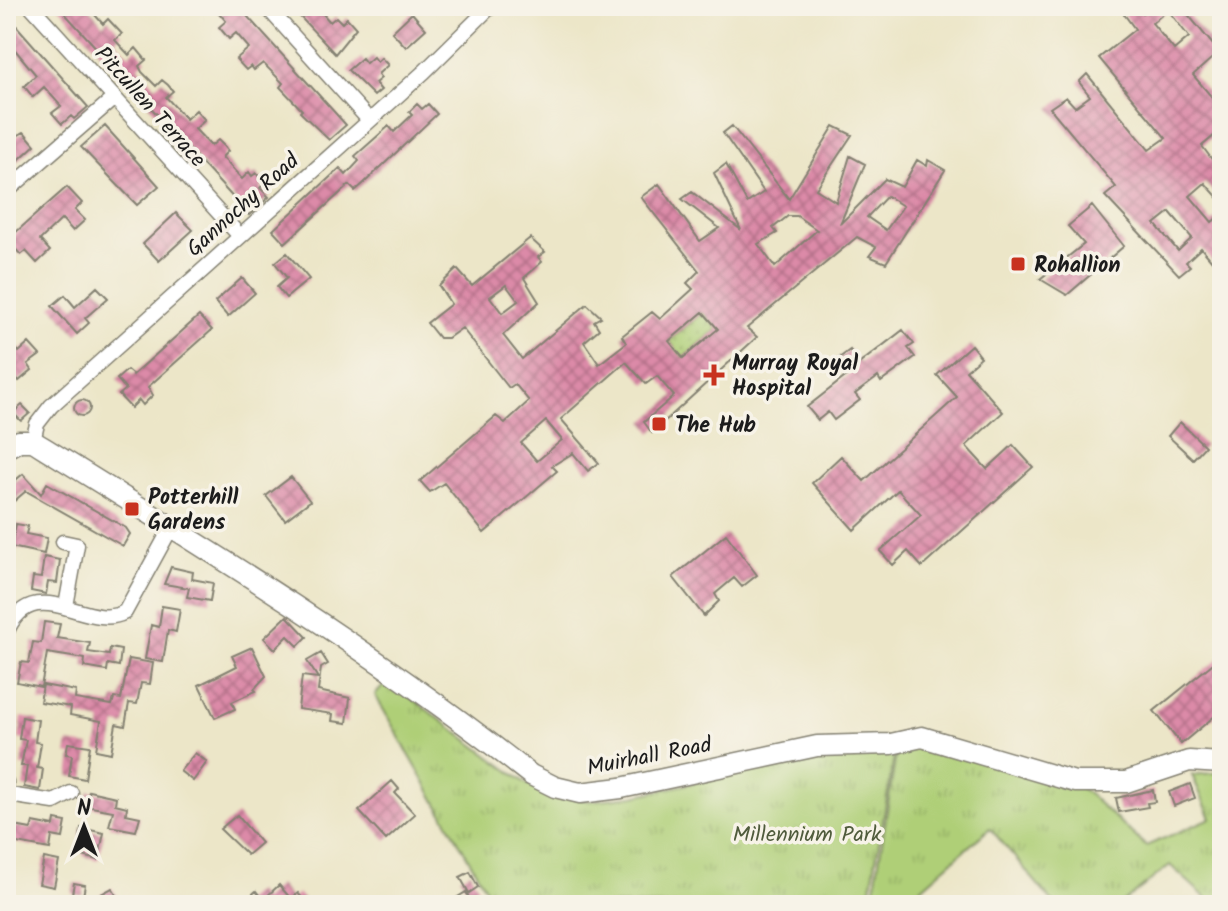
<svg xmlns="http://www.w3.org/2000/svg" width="1228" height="911" viewBox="0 0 1228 911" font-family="Kalam,sans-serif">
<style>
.grass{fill:url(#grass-tufts);stroke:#66764a;stroke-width:2}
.garden{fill:url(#garden-dots);stroke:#66764a;stroke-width:2}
.building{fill:url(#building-cross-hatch);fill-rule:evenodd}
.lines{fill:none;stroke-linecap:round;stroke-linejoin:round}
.street-casing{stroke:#848172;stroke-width:17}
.secondary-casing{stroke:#848172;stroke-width:23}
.street{stroke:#fff;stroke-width:14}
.secondary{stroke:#fff;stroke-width:20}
.poi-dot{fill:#c8321e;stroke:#f7f3e8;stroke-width:3}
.labels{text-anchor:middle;stroke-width:7;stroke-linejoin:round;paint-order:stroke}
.street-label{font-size:22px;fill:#1c1c1c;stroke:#f7f3e8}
.poi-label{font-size:22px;font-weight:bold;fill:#1c1c1c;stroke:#f7f3e8;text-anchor:start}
.park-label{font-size:22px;fill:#4f5b3c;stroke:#f7f3e8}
</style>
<defs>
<pattern id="grass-tufts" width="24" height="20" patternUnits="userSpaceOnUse" patternTransform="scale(2)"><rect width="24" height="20" fill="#afcf77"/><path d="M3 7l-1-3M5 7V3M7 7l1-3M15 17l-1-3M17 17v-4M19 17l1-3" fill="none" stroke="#96b166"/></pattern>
<pattern id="garden-dots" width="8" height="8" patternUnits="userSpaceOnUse" patternTransform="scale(2)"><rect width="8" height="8" fill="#afcf77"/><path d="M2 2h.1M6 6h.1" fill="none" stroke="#96b166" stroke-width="1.8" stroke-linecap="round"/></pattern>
<pattern id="building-cross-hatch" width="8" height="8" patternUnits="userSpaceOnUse" patternTransform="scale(2)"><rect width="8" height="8" fill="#dc8aa8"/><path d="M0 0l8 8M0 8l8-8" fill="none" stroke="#b27088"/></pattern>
</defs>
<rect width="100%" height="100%" fill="#f7f3e8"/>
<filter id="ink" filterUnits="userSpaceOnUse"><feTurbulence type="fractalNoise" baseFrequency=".0125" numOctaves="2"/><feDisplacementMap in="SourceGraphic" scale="16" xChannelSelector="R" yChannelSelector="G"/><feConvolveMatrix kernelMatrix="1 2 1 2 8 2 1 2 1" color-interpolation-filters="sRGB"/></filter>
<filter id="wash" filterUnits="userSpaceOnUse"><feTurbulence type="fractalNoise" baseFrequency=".006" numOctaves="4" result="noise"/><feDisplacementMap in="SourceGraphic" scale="32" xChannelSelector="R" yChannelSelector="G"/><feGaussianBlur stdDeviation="1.8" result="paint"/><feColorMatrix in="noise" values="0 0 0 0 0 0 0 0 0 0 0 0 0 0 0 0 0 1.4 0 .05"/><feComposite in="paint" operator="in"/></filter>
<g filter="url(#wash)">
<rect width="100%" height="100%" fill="#ece6c8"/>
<path class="grass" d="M388,681L527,784L589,801L634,796L802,759L895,751L868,905H495L375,695Z
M922,737L1075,782L1146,846L1211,818L1192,775L1222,772V905H1214L1170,865L1120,905H1055L990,828L902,905H872L898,742Z"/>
<path class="garden" d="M703,312L718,329L683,358L669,341Z"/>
<g id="blocks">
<path class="building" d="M58,6H87L103,24L108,19L122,34L115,40L129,55L136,48L146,60L139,66L142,72L156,86L162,80L168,85L173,91L166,97L186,119L196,110L205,120L195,129L211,146L218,140L224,146L228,151L222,157L242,179L249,172L252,176L256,173L265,183L260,188L269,197L249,215Z
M213,6H238L346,125L329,140L300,112L302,110L280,87L283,83L263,63L254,70L251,66L246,70L236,59L249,48L236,33L229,39L219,27L226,21Z
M290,6H316L330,22L336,17L342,23L347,18L356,28L335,54Z
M1118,6H1138L1143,13L1151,6H1181L1219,52L1193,75L1222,109V129L1202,146L1222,173V202L1205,183L1190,196L1212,222L1222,214V254L1213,262L1201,248L1186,262L1190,266L1179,275L1105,196L1116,187L1050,108L1066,97L1075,107L1090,96L1079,82L1087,74L1149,150L1166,138L1099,58L1135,29ZM1168,10L1189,37L1174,50L1152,23ZM1170,212L1192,238L1178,251L1155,224Z
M412,13L426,29L406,47L392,32Z
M6,14L88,107L74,119L71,116L62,124L52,113L61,106L44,87L33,97L24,86L36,75L6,39Z
M373,57L377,62L381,58L388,65L378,74L381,78L375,83L381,90L374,96L348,70L362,58L366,63Z
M417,104L422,109L428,104L437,114L363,184L355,191L349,185L285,243L273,230L340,168L346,175L359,161L355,156L389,126L394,132L412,115L409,112Z
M105,126L159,186L137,205L81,147Z
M732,126L789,199L834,126L852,135L816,189L836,202L850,156L865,164L840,224L885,179L902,187L917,160L927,166L928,160L945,170L886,263L869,256L876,247L857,237L747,328L757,337L652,433L644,422L674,396L657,376L646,384L626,362L561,419L599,463L588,471L573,453L552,466L557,471L484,533L444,483L430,492L420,481L496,416L505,423L529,401L515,384L509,388L462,328L448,338H439L427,323L451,304L439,286L457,269L472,286L530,238L545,252L538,257L542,262L524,278L539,302L503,335L522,359L587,304L601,317L594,321L599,329L584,342L599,364L626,343L622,336L652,312L660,319L693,289L687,283L699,271L641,197L659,184L700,241L719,228L682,199L692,192L741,230L714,173L726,164L747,203L764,192L723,133ZM887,196L903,206L886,230L867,217ZM788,216H797L817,230L775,267L758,244L777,233L773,228ZM506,285L518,301L502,313L490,297ZM703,312L718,329L683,358L669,341ZM546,421L562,440L537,461L521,443Z
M24,132L35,145L13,165L6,158V142Z
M67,187L82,203L75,210L85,220L73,231L62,219L40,240L50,251L37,263L26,251L21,255L7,240Z
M1092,206L1124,246L1067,295L1040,279L1084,244L1068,226Z
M176,213L193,230L159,261L143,244Z
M287,253L309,279L286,298L277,287L287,278L275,263Z
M242,278L255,293L228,317L215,302Z
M97,287L108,298L85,318L89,323L77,334L52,306L65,295L75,307Z
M199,316L212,330L148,387L153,395L143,405L139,400L131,408L119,395L126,389L117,379L127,370L133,375Z
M903,330L914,344L908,348L915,357L881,382L878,377L855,394L860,400L834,420L828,412L818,420L807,407L849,374L838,359L850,350L860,363Z
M12,343L19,352L29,343L40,355L28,364L32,370L19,381L6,366V348Z
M971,345L981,357L966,370L1003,412L966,446L987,469L1013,445L1033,467L922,567L908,551L893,565L880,551L921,515L898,490L854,530L812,483L841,456L864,481L957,397L937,375Z
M74 408a8 8 0 1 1 16 0a8 8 0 1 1-16 0Z
M22,405L30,413L21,421L13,413Z
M1180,422L1205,446L1193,459L1168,436Z
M23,474L41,494L47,483L126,528L130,534L123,546L26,491L6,508V488Z
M291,477L310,501L285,520L266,496Z
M16,524L28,526L26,534L47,538L44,554L11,547Z
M726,534L757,575L742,587L734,578L715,594L719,601L704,616L673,577Z
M44,557L60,560L57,583L48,582L46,594L31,591L33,577L41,578Z
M171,567L193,572L192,579L213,583L210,601L187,597L189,588L164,584Z
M162,606L180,609L176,632L168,630L163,662L145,659L151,625L159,627Z
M287,616L307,637L298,646L288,636L275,649L264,638Z
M44,622L60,624L57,638L90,643L88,652L109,655L110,648L121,650L119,666L108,664L107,671L84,667L85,659L47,653L41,687L17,682L21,662L29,663L33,642L41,643Z
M252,647L266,676L254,689L256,691L232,702L235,709L215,718L199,685L237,666L232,656Z
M321,653L328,664L321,668L318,691L350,698L347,723L332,721L333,714L298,709L302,676L318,678L307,661Z
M1222,656V710L1181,744L1154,711Z
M129,659L153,663L150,684L141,683L137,704L129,703L125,726L116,724L111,753L96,750L101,721L70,715L71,707L40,702L43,685L76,691L75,699L112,705L114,698L121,699Z
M22,717L38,720L35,742L41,743L37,768L43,769L40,790L24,787L27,766H21L26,740L19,739Z
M68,743L90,746L85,779L69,776L72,755L66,754Z
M195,753L207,762L193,781L180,771Z
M392,781L399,789L395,793L415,814L386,840L359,811Z
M1190,784L1195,798L1174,806L1169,792Z
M1153,790L1155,802L1147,803L1148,807L1119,812L1116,798Z
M89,791L116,797L115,804L127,807L126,814L140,817L136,831L109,826L113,811L86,806Z
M237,815L261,843L247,855L220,829Z
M55,820L66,822L63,838L52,836L50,849L6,841L9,825L31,829L33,822L54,826Z
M81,828L104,833L98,860L83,856L86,842L80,841Z
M44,858L59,861L54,887L39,884Z
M470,872L478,887L469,893L460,877Z
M74,883L85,885L83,896L72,894Z
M279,885L291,899L298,893L308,905H240L256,891L263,900Z
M112,888L122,905H81Z
M466,892L473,905H445Z"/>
</g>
</g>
<g filter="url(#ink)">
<use href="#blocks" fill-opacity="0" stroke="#848172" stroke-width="2"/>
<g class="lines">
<g class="street-casing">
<path id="street" d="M31,6L239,235
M266,6L369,120
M6,192L114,98
M33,441L37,424L51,406L424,72L491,6
M63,542L77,545L66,606
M6,633C34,569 87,633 125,612L172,526
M6,782V809
M9,795L54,802L71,793"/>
</g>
<g class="secondary-casing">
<path id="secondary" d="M6,448L19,441H33C203,546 374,651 531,775L555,787L580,793L621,788L817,746L891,744L922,737L1075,782H1126L1189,761L1222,763"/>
</g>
<use href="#street" class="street"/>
<use href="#secondary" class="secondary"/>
</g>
</g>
<g class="poi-dot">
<rect x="1010" y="256" width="16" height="16" rx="4"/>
<path d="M710 363h8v8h8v8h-8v8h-8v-8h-8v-8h8z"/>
<rect x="651" y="416" width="16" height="16" rx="4"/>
<rect x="124" y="501" width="16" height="16" rx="4"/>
</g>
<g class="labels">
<g class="street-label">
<text transform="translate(151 106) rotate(48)" y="8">Pitcullen Terrace</text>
<text transform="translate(242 204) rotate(-42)" y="8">Gannochy Road</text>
<text transform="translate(649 755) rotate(-11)" y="8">Muirhall Road</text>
</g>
<g class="poi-label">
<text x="1034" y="272">Rohallion</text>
<text x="732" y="370">Murray Royal<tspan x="732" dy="25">Hospital</tspan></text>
<text x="675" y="432">The Hub</text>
<text x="148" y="504">Potterhill<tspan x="148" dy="25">Gardens</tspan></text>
</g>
<g class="park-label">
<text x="807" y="841">Millennium Park</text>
</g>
</g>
<rect width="1228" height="911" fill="none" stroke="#f7f3e8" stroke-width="32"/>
<g transform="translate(84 827)" stroke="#f7f3e8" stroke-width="6" paint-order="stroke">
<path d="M0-6L14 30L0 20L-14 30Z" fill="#1c1c1c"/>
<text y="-12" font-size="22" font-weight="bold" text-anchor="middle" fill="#1c1c1c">N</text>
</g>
</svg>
